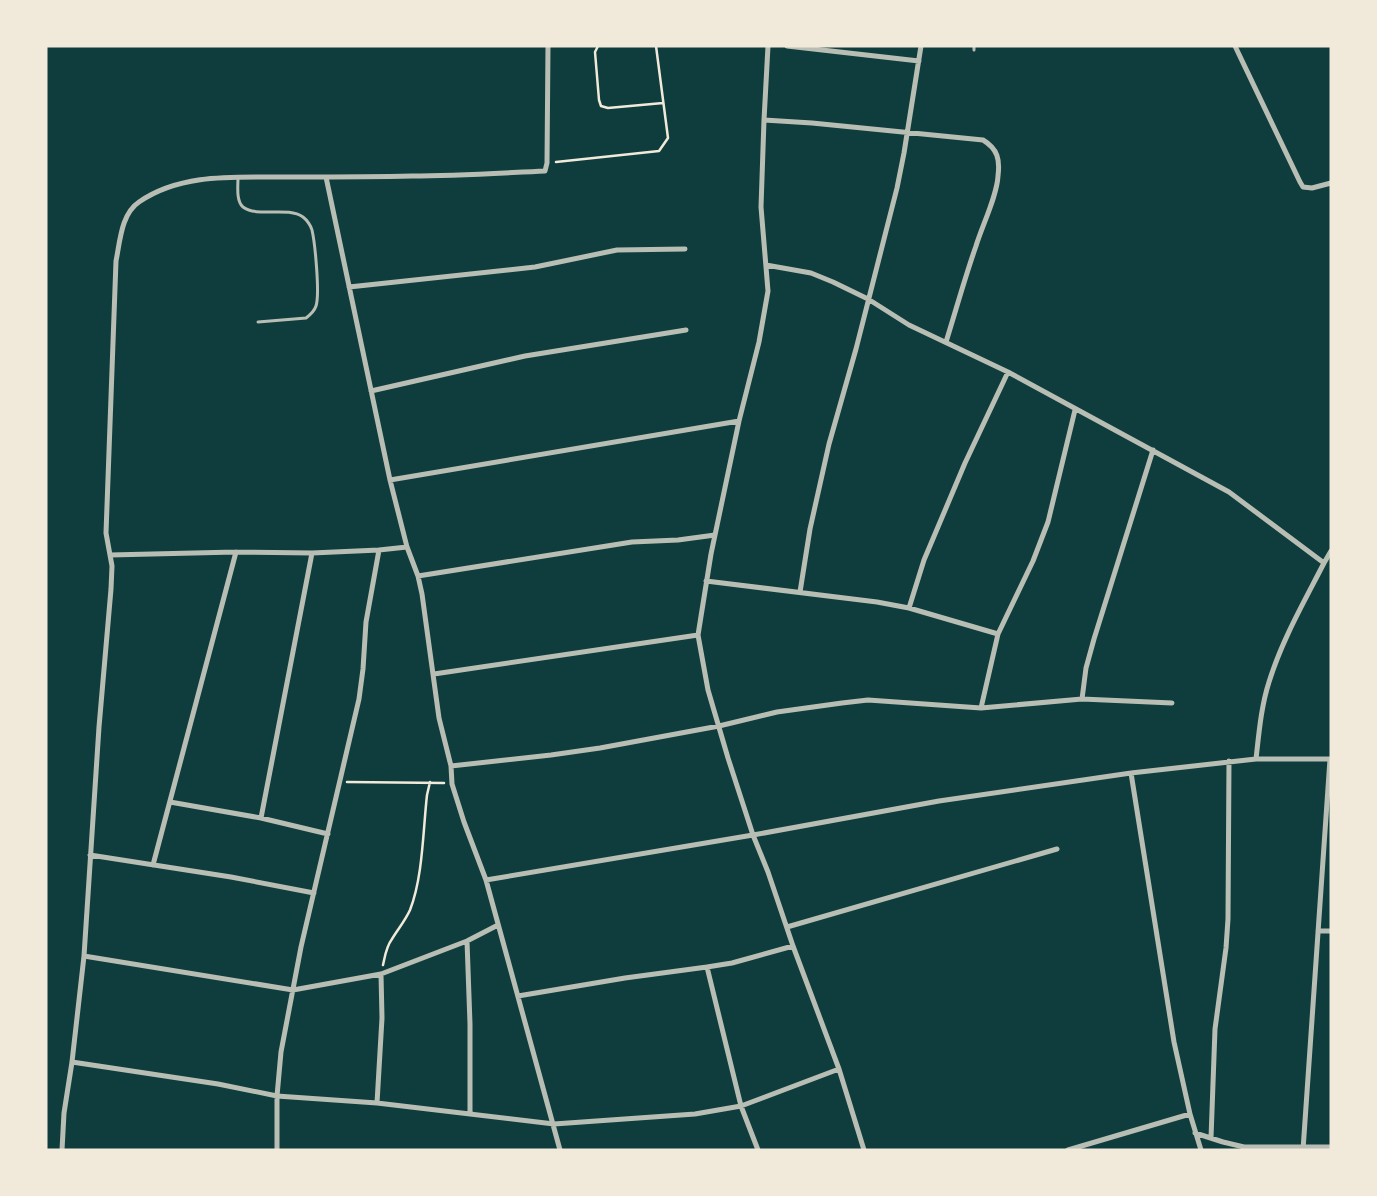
<svg xmlns="http://www.w3.org/2000/svg" width="1377" height="1196" viewBox="0 0 1377 1196" font-family="'Zilla Slab',serif">
<style>
.lines{fill:none;stroke-linecap:round;stroke-linejoin:round}
.path{stroke:#f1e9da;stroke-width:2.5}
.service{stroke:#b8beb3;stroke-width:3}
.minor{stroke:#b8beb3;stroke-width:5}
</style>
<rect width="100%" height="100%" fill="#0f3d3e"/>
<g class="lines">
<path class="path" d="M598,46L595,52L599,100L601,106L608,108L663,103
M556,162L659,151L668,138L656,46
M347,782L444,783
M383,965C385,956 386,947 392,939C398,929 405,921 410,910C423,877 423,830 427,795L430,782"/>
<path class="service" d="M974,50V46
M238,178C238,186 236,201 243,207C258,218 287,206 303,217C307,220 311,226 312,230C315,243 320,294 316,306C314,312 310,315 306,318L258,322"/>
<path class="minor" d="M768,46L764,120L761,207L768,291L759,342L739,421L711,554L698,635L708,690L728,758L753,835L768,872L793,946L839,1069L864,1150
M787,46L919,61
M1235,46L1300,182L1303,187L1312,188L1331,183
M764,120L812,123L983,140C998,149 1000,160 998,176C997,196 982,226 976,246C965,277 956,310 946,342
M326,177L390,480L407,547L418,576L422,594L439,718L451,766L452,784L464,822L486,880L560,1150
M766,265L811,273L833,282L868,299L909,325L1008,372L1229,492L1324,563C1304,602 1282,640 1269,682C1261,707 1259,733 1256,759
M349,287L535,267L617,250L685,249
M371,391L525,356L686,330
M390,480L739,421
M110,555L236,552L312,553L379,550
M1324,563L1331,551
M418,576L632,542L678,540L715,535
M706,581L877,602L909,608L998,634L1033,561L1048,522L1075,410
M800,592L810,529L829,444L856,349L897,188L904,153L921,46
M909,608L924,560L965,463L1008,372
M434,674L698,635
M1082,699L1086,668L1094,639L1153,450
M981,708L998,634
M451,766L551,755L600,748L719,726L777,712L842,703L868,700L981,708L1082,699L1172,703
M1131,773L1174,1042L1190,1114L1201,1150
M170,802L261,818L328,834
M261,818L312,553
M90,855L231,877L314,893
M153,865L236,552
M486,880L753,835L939,801L1131,773L1256,759H1331
M787,927L1057,849
M1318,931H1331
M467,941L470,1024V1114
M84,956L293,990L381,974L467,941L498,925
M518,996L625,978L707,967
M72,1062L218,1084L277,1096L377,1103L554,1124L695,1114L741,1106L839,1069
M377,1103L382,1018L381,974
M1195,1133L1223,1142L1244,1147H1331
M1211,1138L1215,1029L1226,948L1228,919L1229,761
M62,1150L64,1113L72,1062L84,956L99,727L111,589L112,566L106,533L116,261C120,242 121,214 139,202C184,171 242,178 294,177C333,177 372,177 412,176C456,176 501,173 545,171L547,163L548,46
M277,1150V1096L281,1052L301,947L359,699L363,669L366,622L379,550L407,547
M758,1150L741,1106L707,967L732,963L793,946
M1068,1150L1190,1114
M1303,1150L1330,759"/>
</g>
<rect width="1377" height="1196" fill="none" stroke="#f1e9da" stroke-width="95"/>
</svg>
